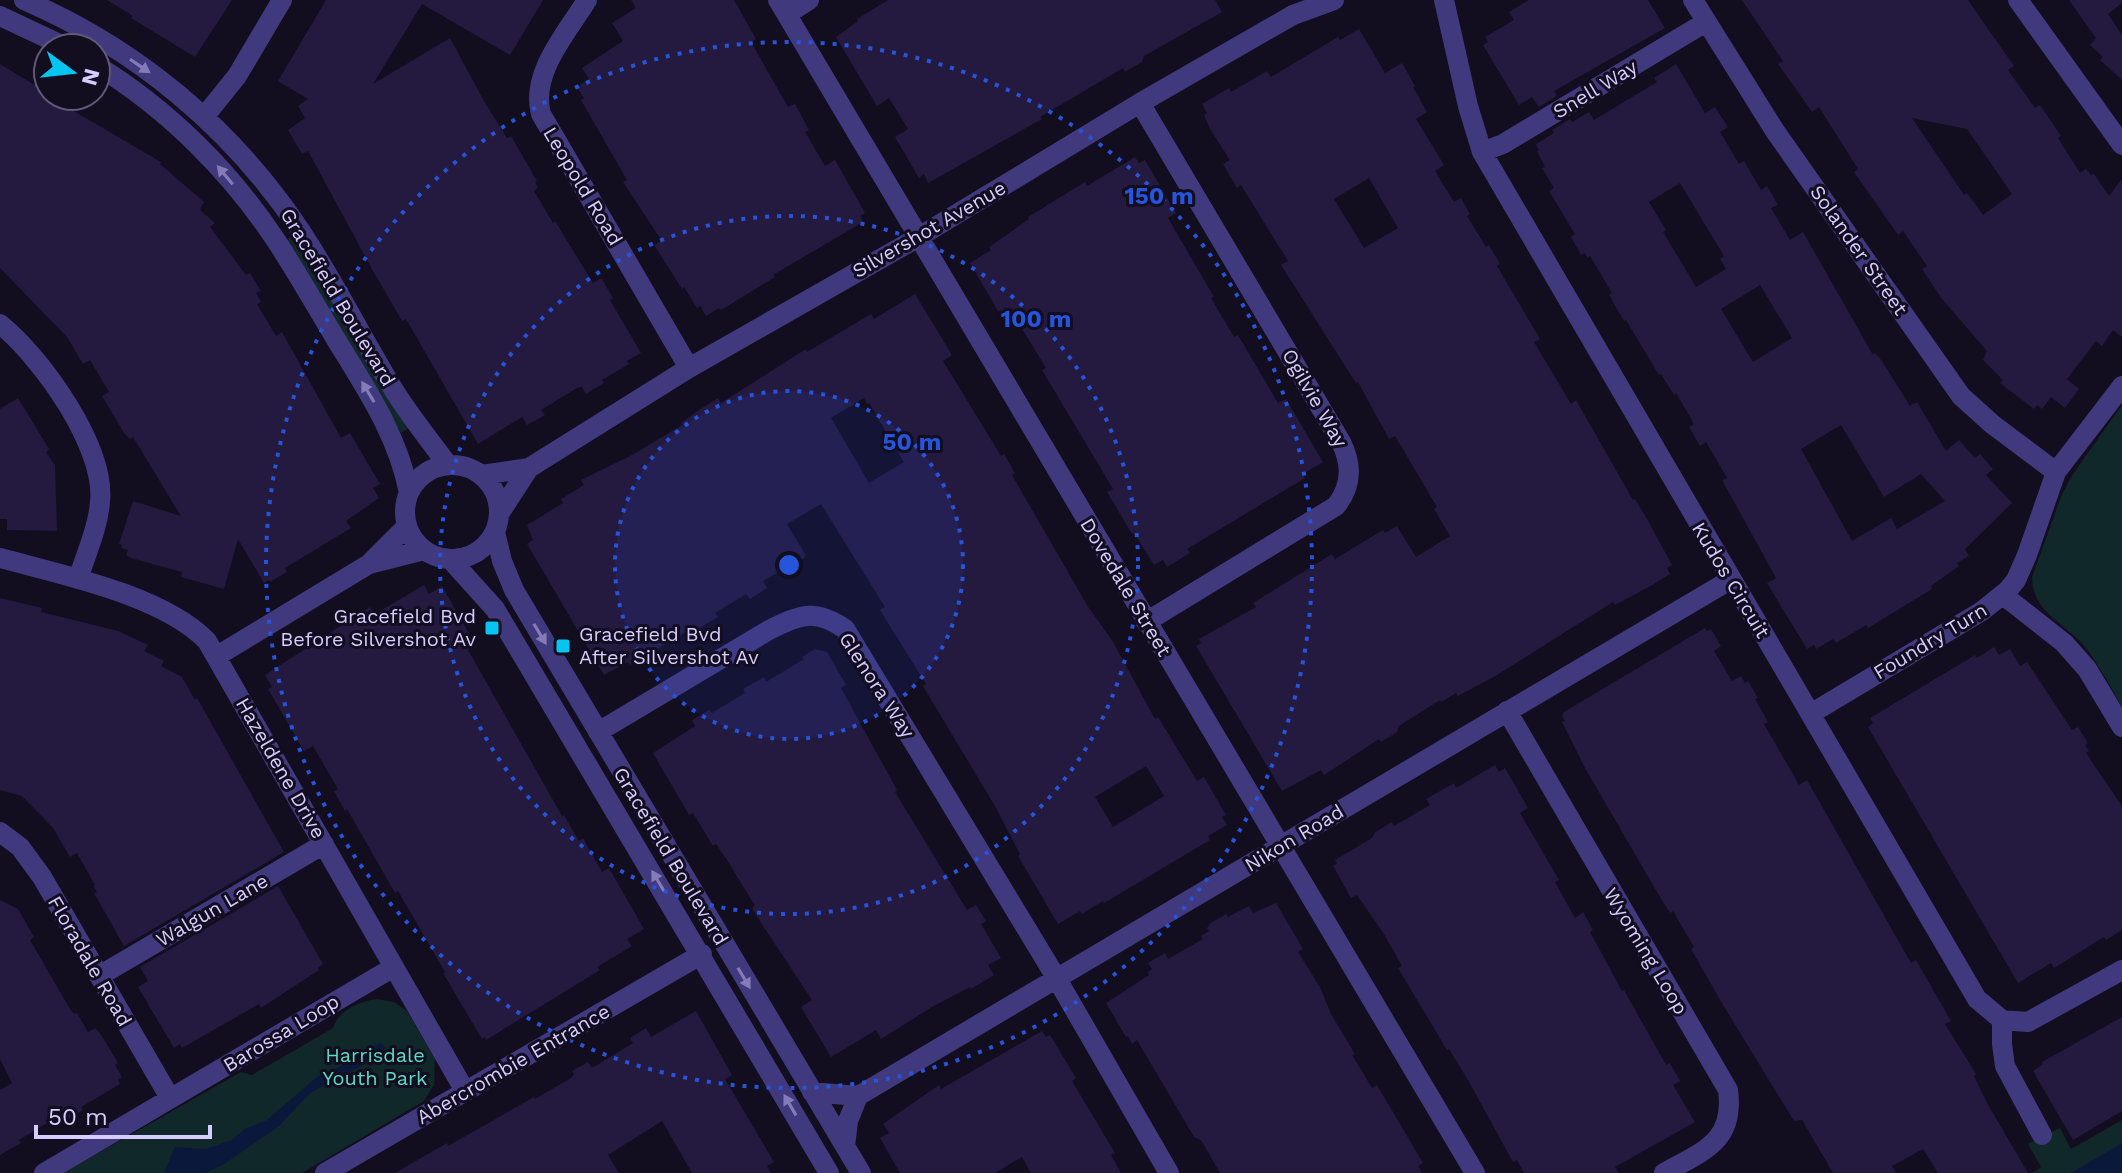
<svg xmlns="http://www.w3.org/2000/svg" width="2122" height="1173" viewBox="0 0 2122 1173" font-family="'Work Sans',sans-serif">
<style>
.green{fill:#102829}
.water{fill:#0a183b}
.building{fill:#241a40;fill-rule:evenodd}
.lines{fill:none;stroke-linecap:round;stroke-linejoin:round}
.minor{stroke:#41397d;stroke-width:20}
.oneway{fill:#847bb7}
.ring{fill:none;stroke:#2654da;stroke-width:4;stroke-dasharray:4 8}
.poi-dot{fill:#06c5f0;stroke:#120d1f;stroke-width:3}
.labels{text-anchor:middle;stroke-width:6;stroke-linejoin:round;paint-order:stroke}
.street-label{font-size:20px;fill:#d6ccfe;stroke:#120d1f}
.poi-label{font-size:20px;fill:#d6ccfe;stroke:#120d1f;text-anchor:end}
.park-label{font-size:20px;fill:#5bdbc6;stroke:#120d1f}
.centre{fill:#2654da;stroke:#120d1f;stroke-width:4}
.ring-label{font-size:24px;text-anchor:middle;font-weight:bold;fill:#2654da;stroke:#120d1f;stroke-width:6;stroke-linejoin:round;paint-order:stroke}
</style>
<rect width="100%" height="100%" fill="#120d1f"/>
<path class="green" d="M289,237L297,240L409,428L401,433L288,242Z
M2122,405V707C2111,687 2099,666 2086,648C2066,623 2032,613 2032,577L2062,494L2073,474Z
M376,999L394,1002L407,1011L435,1059L434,1085L424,1101L302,1173H63L241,1072L252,1075L333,1028C339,1010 358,1002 376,999Z
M2122,1120V1173H2032L2041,1167L2028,1144L2060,1128L2071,1149Z"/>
<path class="water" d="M381,1043L386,1048L361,1066L310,1093L278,1127L224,1164L206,1173H164L175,1147L205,1149L232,1140L245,1129L267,1120L318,1076L338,1068L367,1048Z
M2122,1143V1171L2119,1173H2071Z"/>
<path class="building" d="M107,0H232L195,57L131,18L133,16Z
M326,0H543L510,55L422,4L373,84L450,38L484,101L507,138L511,136L537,181L535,182L538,188L534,191L553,223L555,221L593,283L601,278L613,298L610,300L641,353L627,361L629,364L602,380L604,383L586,394L582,387L577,388L541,410L545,415L527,425L522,417L478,444L406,319L402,321L372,269L308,151L302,154L288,130L305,118L298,106L308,99L278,81Z
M631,0H734L756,39L751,42L788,107L795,104L809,130L805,132L825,166L835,160L865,213L860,216L863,222L773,275L775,277L721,310L719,308L706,316L700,306L697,308L684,287L682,289L654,245L662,241L623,182L627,180L581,100L584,98L577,87L589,79L582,68L623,41L612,23L636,8Z
M888,0H1215L1222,12L1144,56L1142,62L1125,72L1123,68L1040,117L1042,119L928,183L924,174L919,178L895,137L908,129L889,98L877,106L836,37L858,21L857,19Z
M1529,0H1648L1665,28L1554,91L1557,96L1539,107L1532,97L1519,105L1483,45L1488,42L1485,37L1514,20L1509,12Z
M1742,0H1968L2014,66L2008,70L2035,108L2040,105L2061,136L2058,138L2080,173L2086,169L2091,175L2094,174L2109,196L2122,179V337L2113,330L2102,346L2096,341L2067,379L2079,389L2065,408L2051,397L2042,409L2037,405L2034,409L2000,383L2003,380L1983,360L1987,351L1942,299L1922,269L1927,266L1903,231L1898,235L1854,172L1858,169L1819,107L1812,112L1798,92L1778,64L1783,61ZM1912,118L1967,129L2012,194L1983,215L1967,193L1964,195Z
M2069,0H2122V3L2108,14L2122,35V80L2100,60L2103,57L2090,45L2096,38Z
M1359,29L1385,73L1402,63L1415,86L1413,87L1427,112L1416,119L1444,165L1435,171L1454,202L1461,198L1470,214L1467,216L1486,247L1489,245L1500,264L1497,266L1540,339L1534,342L1571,404L1576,400L1633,500L1635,499L1647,519L1672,565L1667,568L1670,574L1654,584L1615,605L1613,602L1497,675L1458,696L1456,693L1441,702L1440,700L1399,726L1397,732L1381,742L1379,739L1324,775L1321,770L1282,791L1196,646L1201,643L1199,639L1256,607L1253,603L1332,554L1335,559L1383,530L1385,533L1397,526L1416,557L1450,536L1434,509L1437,507L1395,436L1389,439L1358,382L1356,383L1281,265L1288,261L1241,185L1237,188L1223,164L1230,160L1210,129L1204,115L1207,113L1202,104L1229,88L1231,92L1267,71L1271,77L1338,37L1340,40ZM1369,178L1398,228L1364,248L1334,199Z
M0,64L48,93V96L161,162L160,164L204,202L200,210L215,223L210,227L246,275L250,273L261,291L256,293L261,302L257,304L276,336L282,332L341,438L350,433L380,484L373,488L379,498L346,521L351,528L285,568L287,572L270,582L269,580L264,583L238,539L224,589L181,577L182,572L131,558L126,555L128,550L121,548L122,545L119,544L133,501L181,516L133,437L130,439L124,433L102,396L109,392L90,360L83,364L67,337L0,268Z
M1676,64L1705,113L1715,107L1728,127L1720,132L1739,164L1744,161L1761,190L1767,186L1778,205L1771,208L1790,240L1803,232L1873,355L1875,353L1882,361L1910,406L1917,402L1946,451L1959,440L1975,458L1980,454L1993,469L1986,475L2012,503L1965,549L1969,556L1957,563L1959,566L1931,586L1932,589L1868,628L1866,625L1836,643L1833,639L1816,649L1814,645L1807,649L1767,583L1776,578L1722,480L1727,478L1706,442L1700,446L1689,427L1694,424L1676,393L1674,395L1661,374L1659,375L1626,320L1624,321L1609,295L1612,293L1590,256L1588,258L1585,253L1581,255L1571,237L1575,234L1549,191L1554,188L1542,168L1545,167L1537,151L1539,150L1536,144L1554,133L1552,130L1570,119L1572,122L1589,112L1594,120L1657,82L1654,78ZM1680,183L1724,256L1720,259L1726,269L1696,287L1663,232L1666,230L1649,202ZM1760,285L1792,338L1753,362L1721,309ZM1841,425L1884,497L1921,474L1945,501L1897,529L1891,518L1852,541L1801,449Z
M1135,157L1139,163L1145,160L1176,213L1168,218L1214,297L1211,298L1234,337L1238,335L1278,403L1286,399L1323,462L1303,474L1305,478L1187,549L1190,553L1167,567L1163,560L1154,565L1134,533L1132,534L1107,492L1113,489L1042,370L1046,368L1015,317L1005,323L970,263L991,250L989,247L1029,219L1028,217L1085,182L1087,186Z
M915,294L952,355L943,361L1001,456L1004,454L1015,473L1012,475L1087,605L1113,642L1155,719L1158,717L1197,781L1204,777L1226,815L1222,817L1227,825L1208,836L1210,840L1104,903L1103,901L1082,914L1080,911L1058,924L1018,856L1020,854L995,806L923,686L926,684L880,610L885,607L821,504L787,524L805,554L804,558L763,581L767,588L750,599L746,594L715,613L718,617L698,629L696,626L630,665L628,662L604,675L527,544L533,540L527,525L563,503L561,499L584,485L581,480L634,454L682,425L681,423L699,410L718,398L721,403L806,349L807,352L871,314L874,319ZM864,398L867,404L869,403L904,462L869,483L831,418ZM1146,766L1164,796L1113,827L1095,797Z
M18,398L49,449L46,452L55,465L57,531L7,530V519H0V409Z
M424,585L429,594L442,586L476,646L468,650L562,816L564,815L579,841L583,838L602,872L609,868L644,929L627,939L632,946L597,967L600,970L486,1040L485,1037L482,1039L443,973L445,972L398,891L395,893L347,809L345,811L334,791L338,789L313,746L304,751L268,689L272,687L265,675L370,607L375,614Z
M0,598L42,608L41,612L118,631L148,645L144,651L164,661L161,666L182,677L195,700L197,698L284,852L124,946L94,893L97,892L93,886L95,885L77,853L70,857L53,828L22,796L0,790Z
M1705,628L1707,631L1711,629L1721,646L1714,651L1732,681L1741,676L1745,683L1748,681L1758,698L1755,699L1768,722L1764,724L1790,769L1799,785L1807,780L1911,963L1916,960L1951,1021L1945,1024L1976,1074L1974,1076L1987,1103L2028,1173H1938L1923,1149L1892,1166L1896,1173H1833L1802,1120L1794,1121L1723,1005L1691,949L1694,947L1673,911L1670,913L1657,892L1585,768L1562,722L1565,721L1562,716L1564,712Z
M1994,647L1999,655L2010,649L2020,666L2027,662L2072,730L2078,727L2088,743L2085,745L2089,751L2086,753L2122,806V930L2106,940L2104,937L2054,968L2051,963L2018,983L1868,727L1873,723L1870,718L1975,655L1977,658Z
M815,649L827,652L846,685L841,688L897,790L895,792L967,910L976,905L986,921L981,924L1001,958L988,965L994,975L971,989L970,987L932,1007L881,1039L876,1030L831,1057L801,1007L812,1000L765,929L752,908L755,906L727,860L716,844L713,846L693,813L689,815L653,753L695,726L692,720L709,710L712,713L745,693L743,689L764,677L766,682L804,659L802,657Z
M1495,765L1499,772L1505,768L1528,808L1520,813L1559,880L1555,882L1575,918L1583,912L1593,930L1590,932L1622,991L1624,990L1666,1065L1670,1063L1680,1081L1673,1085L1695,1122L1615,1167L1619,1173H1524L1517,1160L1513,1162L1468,1080L1449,1049L1447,1050L1398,968L1402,966L1384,934L1357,895L1351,898L1333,866L1337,864L1335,860L1372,838L1375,832L1392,822L1394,826L1430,805L1426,799L1454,783L1456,788Z
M278,886L323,964L318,968L319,970L261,1008L259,1004L182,1048L180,1044L174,1048L138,987L148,981L140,967Z
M0,900L18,909L34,937L30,940L70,1009L74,1014L77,1013L88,1032L95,1028L100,1033L118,1063L115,1065L122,1077L118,1080L120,1084L81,1107L83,1110L62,1123L60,1121L54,1124L52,1120L19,1140L21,1143L0,1155V1090L12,1083L0,1059Z
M1276,903L1303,949L1298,952L1320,987L1331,1014L1355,1054L1352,1055L1372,1088L1377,1085L1423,1163L1418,1166L1422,1173H1220L1201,1140L1194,1137L1137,1040L1132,1044L1128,1036L1126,1037L1106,1003L1149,975L1148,972L1152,969L1148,963L1165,953L1168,959L1203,939L1201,936L1209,931L1207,928L1211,923L1226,914L1228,917L1249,906L1253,913Z
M696,1011L732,1075L725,1079L774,1162L767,1166L771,1173H692L662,1121L608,1155L619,1173H395L447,1143L448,1146L534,1097L535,1099L571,1078L574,1074L572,1071L588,1062L592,1068L633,1043L630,1038L646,1028L651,1037Z
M2122,1017V1111L2073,1140L2033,1071L2043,1064L2042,1062Z
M1042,1031L1046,1037L1050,1035L1076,1078L1072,1081L1115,1153L1111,1155L1121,1173H1031L1022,1157L995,1173H900L880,1138L889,1133L883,1124L939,1085L941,1089Z"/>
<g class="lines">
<path class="minor" d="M24,0C136,48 232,128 300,230C334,281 362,338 395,392C411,417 430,441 448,465
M587,0C567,33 530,73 541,114L689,368
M778,0L1475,1173
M1444,0L1468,106L1482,152L1977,999L2002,1020L2028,1022L2122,970
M1693,0L1775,131L1961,396L1992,424L2056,472
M2018,0L2122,145
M787,14L809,0
M0,16L68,48
M96,65C168,109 231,172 277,242C298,274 317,308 337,341C367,390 398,436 409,493
M1140,103L1341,442C1352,464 1352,486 1336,506L1146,622
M204,117L237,76L282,0
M1482,152L1503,144L1706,22
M0,324C41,357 106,447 100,502C98,528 86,554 78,579
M405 512a47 47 0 1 1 94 0a47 47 0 1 1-94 0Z
M481,475L529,468L689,368L917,238L1140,103L1293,15L1334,0
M499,514L529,468
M495,532L502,561L514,590L861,1173
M0,558C62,575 162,595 207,641L465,1091
M451,560L495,609L829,1173
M369,564L424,550
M2003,595L2064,643L2087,669L2122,727
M217,656L369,564L407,526
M1507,711L1728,1090C1735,1142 1703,1151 1664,1173
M1812,713L1982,611L2008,590L2016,580L2027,555L2056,472L2122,386
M598,732L769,630C800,615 814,608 845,629L1057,979L1169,1173
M0,832L20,847L42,877L170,1098
M99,976L324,844
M2002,1020V1044L2005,1066L2042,1135
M812,1092L858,1096L848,1121L845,1146
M858,1096L1730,580
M44,1173L394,967
M325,1173L702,954"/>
</g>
<defs><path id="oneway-solid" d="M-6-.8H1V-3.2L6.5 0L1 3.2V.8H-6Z" transform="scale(2)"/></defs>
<g class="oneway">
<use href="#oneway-solid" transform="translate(140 66) rotate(34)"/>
<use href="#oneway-solid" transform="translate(225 175) rotate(-130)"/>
<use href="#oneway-solid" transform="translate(368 392) rotate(-121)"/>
<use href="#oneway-solid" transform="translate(540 634) rotate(59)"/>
<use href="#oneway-solid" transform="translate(658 881) rotate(-121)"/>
<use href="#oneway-solid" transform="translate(744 978) rotate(59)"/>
<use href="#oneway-solid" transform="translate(790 1105) rotate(-120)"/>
</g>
<circle cx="789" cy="565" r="174" fill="#2654da" fill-opacity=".12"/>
<g class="ring">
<circle cx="789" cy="565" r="174"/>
<circle cx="789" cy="565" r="349"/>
<circle cx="789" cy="565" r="523"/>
</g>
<g class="poi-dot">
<rect x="484" y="620" width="16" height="16" rx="4"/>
<rect x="555" y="638" width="16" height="16" rx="4"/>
</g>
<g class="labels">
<g class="street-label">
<text transform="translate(1595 89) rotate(-31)" y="7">Snell Way</text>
<text transform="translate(583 186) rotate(59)" y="7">Leopold Road</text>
<text transform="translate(929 229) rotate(-30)" y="7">Silvershot Avenue</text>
<text transform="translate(1859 250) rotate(55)" y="7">Solander Street</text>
<text transform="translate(338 297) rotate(59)" y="7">Gracefield Boulevard</text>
<text transform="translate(1315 398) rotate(60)" y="7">Ogilvie Way</text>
<text transform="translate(1731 580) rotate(59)" y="7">Kudos Circuit</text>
<text transform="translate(1126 587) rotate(59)" y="7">Dovedale Street</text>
<text transform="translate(1930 641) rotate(-31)" y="7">Foundry Turn</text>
<text transform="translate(877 685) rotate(57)" y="7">Glenora Way</text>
<text transform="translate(281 768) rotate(60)" y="7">Hazeldene Drive</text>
<text transform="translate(1294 838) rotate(-31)" y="7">Nikon Road</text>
<text transform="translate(671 856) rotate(59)" y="7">Gracefield Boulevard</text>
<text transform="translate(212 910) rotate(-30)" y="7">Walgun Lane</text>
<text transform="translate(1646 951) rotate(59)" y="7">Wyoming Loop</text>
<text transform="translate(90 961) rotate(60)" y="7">Floradale Road</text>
<text transform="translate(281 1033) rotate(-31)" y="7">Barossa Loop</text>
<text transform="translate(513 1064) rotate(-30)" y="7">Abercrombie Entrance</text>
</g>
<g class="poi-label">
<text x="476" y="623">Gracefield Bvd<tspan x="476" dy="23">Before Silvershot Av</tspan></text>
<text x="579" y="641" text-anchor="start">Gracefield Bvd<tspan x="579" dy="23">After Silvershot Av</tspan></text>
</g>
<g class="park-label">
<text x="375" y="1062">Harrisdale<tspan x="375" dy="23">Youth Park</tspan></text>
</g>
</g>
<circle cx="789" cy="565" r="12" class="centre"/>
<g class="ring-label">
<text x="1159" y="204">150 m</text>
<text x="1036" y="327">100 m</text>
<text x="912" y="450">50 m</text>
</g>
<g transform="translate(72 72) rotate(105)"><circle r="38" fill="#120d1f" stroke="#605978" stroke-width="2"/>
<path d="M0-6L14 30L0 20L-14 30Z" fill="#06c5f0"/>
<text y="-12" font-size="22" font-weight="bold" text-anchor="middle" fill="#d6ccfe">N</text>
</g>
<path d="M36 1125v12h174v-12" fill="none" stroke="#d6ccfe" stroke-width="4"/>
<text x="48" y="1125" font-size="24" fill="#d6ccfe" stroke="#120d1f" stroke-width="6" paint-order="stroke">50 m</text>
</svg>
